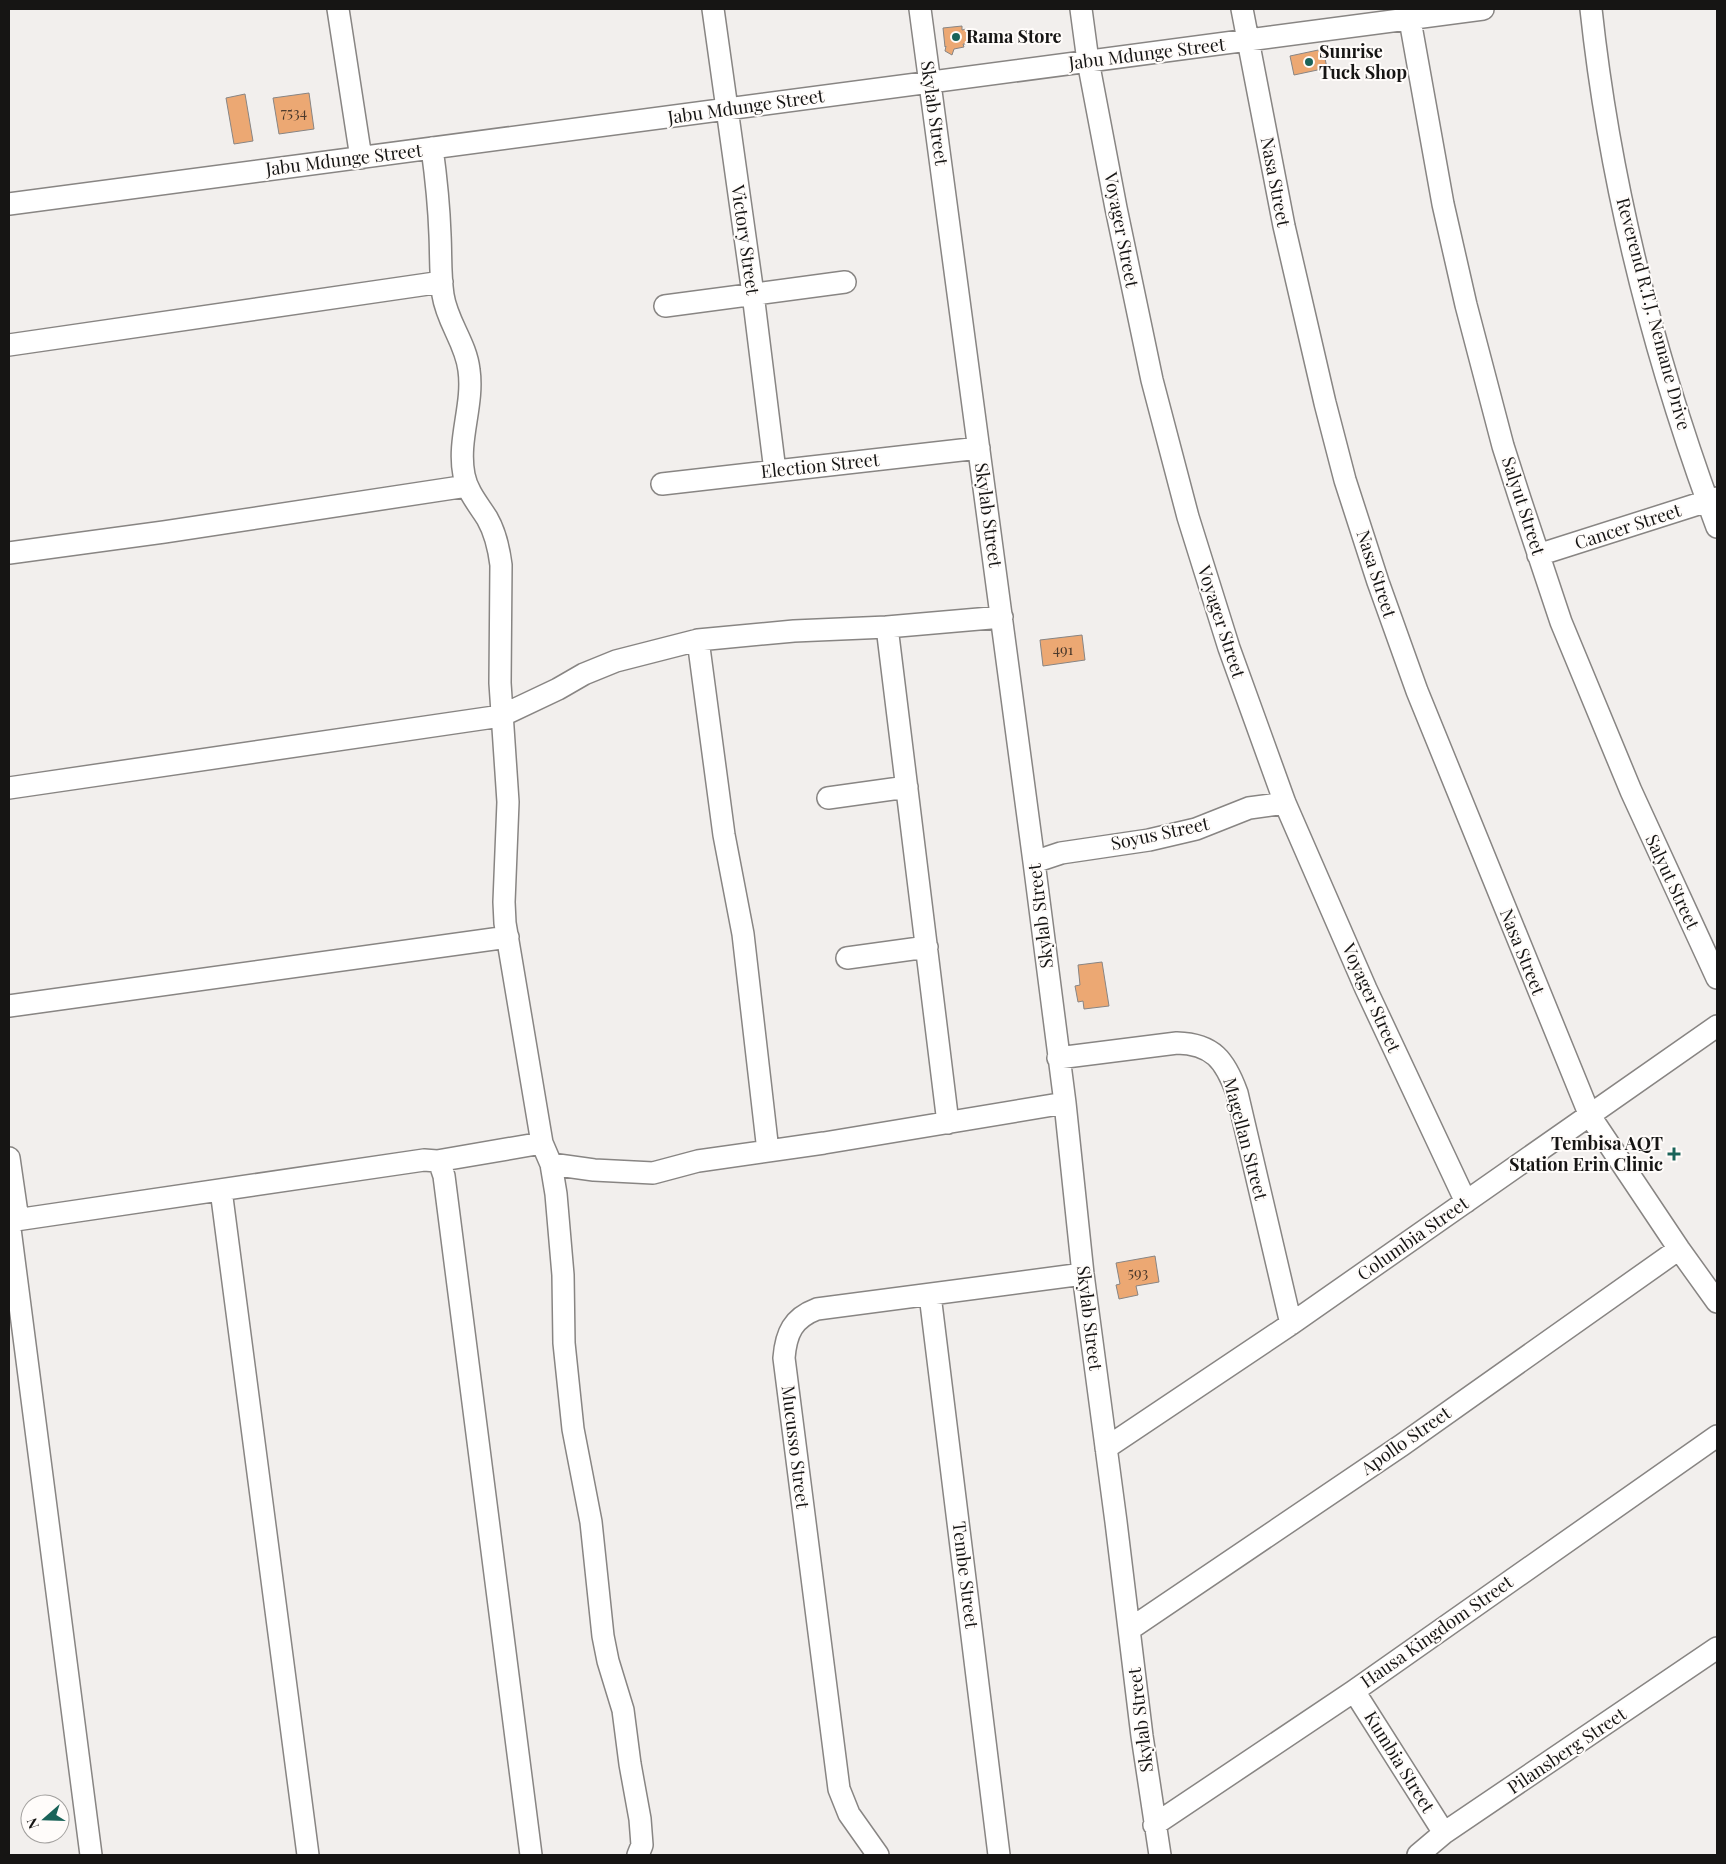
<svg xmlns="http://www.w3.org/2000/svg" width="1726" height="1864" viewBox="0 0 1726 1864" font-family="'Playfair Display',serif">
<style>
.building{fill:#eca873;stroke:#888584}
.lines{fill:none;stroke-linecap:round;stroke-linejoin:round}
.minor-casing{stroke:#888583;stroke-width:24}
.minor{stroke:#fff;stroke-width:21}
.poi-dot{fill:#1a6359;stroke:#fffcfa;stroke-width:2}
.labels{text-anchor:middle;stroke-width:4;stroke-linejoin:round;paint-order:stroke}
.number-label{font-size:15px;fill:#4c3a2c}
.poi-label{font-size:18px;font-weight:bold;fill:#161514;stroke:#fffcfa;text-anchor:start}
.street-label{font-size:18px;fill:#161514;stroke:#fffcfa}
</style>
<rect width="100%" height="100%" fill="#f2efed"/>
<path class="building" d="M962,26V30L966,29L968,44H963L964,47L954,49L952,55L945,51L946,46L945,47L943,28Z
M1323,49L1327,68L1294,75L1290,56Z
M309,93L314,129L279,134L273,98Z
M245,94L253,141L234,144L226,98Z
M1082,635L1085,660L1043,666L1040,640Z
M1102,962L1109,1006L1084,1009L1083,1001L1078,1002L1075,986L1080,985L1078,965Z
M1155,1256L1159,1282L1136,1286L1138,1295L1119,1299L1116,1285L1120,1284L1116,1263Z"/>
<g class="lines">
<g class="minor-casing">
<path id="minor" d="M338,9L361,158
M713,9L753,294L775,471
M920,9L1034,862L1065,1103L1083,1274L1116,1522L1142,1736L1160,1855
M1081,9L1088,61L1116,208L1152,380L1188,517L1229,648L1285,803L1366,989L1466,1202
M1242,9L1284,226L1325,403L1345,480L1378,582L1417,691L1590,1116L1679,1249L1717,1302
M1408,9L1443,204L1466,305L1503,446L1520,499L1561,622L1631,791L1717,978
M1591,9C1610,186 1655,361 1717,527
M432,148C436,177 439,206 440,235C441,255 440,275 443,295C447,322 466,343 469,370C474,405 457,440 464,475C467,491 478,504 487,518C495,532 499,549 501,565L500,683L508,802L504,902L505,923L542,1143L551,1164L556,1194L563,1275L564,1343L573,1429L591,1522L603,1636L608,1661L623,1710L630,1764L640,1819L642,1845L638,1855
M9,204L1483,9
M665,306L845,282
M9,345L442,282
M662,484L979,448
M9,553L164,532L467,486
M1538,555L1717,498
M887,627L948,1123
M698,640L724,835L743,934L768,1151
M9,788L501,716L558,689L584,674L616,661L698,640L794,631L887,627L1002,617
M828,798L907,787
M1034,862L1061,853L1149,840L1196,829L1249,808L1285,803
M847,958L927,947
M9,1006L508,937
M1058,1058L1177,1043C1213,1044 1225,1060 1237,1093L1291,1324
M9,1158L18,1220
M437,1161L440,1164L444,1176L531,1855
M551,1164L594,1170L653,1173L698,1161L824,1143L1065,1103
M221,1190L308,1855
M9,1221L91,1855
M9,1221L424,1160L437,1161L542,1143
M930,1295L999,1855
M1106,1448L1291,1324L1717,1026
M1130,1629L1402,1445L1679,1249
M1354,1691L1444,1833
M1154,1825L1354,1691L1717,1436
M878,1855L849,1814L839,1789L784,1358C786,1333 793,1318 817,1309L1083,1274
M1418,1855L1444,1833L1717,1648"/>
</g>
<use href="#minor" class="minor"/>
</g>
<g class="poi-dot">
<circle cx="956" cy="37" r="5"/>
<circle cx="1309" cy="62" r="5"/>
<path d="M1671.5 1146.5h5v5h5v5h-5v5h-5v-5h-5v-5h5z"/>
</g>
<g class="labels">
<g class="number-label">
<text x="294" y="118">7534</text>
<text x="1063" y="655">491</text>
<text x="1138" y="1278">593</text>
</g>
<g class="poi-label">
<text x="966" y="43">Rama Store</text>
<text x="1319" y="58">Sunrise<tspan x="1319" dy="21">Tuck Shop</tspan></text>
<text x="1663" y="1150" text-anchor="end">Tembisa AQT<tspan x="1663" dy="21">Station Erin Clinic</tspan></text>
</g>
<g class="street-label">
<text transform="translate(1147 54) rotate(-7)" y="6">Jabu Mdunge Street</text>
<text transform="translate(746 107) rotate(-8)" y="6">Jabu Mdunge Street</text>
<text transform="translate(934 113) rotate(82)" y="6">Skylab Street</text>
<text transform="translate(344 160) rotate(-7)" y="6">Jabu Mdunge Street</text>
<text transform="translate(1275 182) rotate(79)" y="6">Nasa Street</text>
<text transform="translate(1121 230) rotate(79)" y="6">Voyager Street</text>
<text transform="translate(745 240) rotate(82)" y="6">Victory Street</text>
<text transform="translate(1653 314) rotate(75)" y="6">Reverend R.T.J. Nemane Drive</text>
<text transform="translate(820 466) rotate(-6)" y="6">Election Street</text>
<text transform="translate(1523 506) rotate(72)" y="6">Salyut Street</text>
<text transform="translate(988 515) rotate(82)" y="6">Skylab Street</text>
<text transform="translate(1628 527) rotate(-18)" y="6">Cancer Street</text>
<text transform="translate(1376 574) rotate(72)" y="6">Nasa Street</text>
<text transform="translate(1221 622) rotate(72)" y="6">Voyager Street</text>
<text transform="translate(1160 834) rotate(-12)" y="6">Soyus Street</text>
<text transform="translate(1672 882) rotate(65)" y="6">Salyut Street</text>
<text transform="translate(1041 916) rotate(-97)" y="6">Skylab Street</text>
<text transform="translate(1522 952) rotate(68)" y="6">Nasa Street</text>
<text transform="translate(1371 998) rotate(66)" y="6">Voyager Street</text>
<text transform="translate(1245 1139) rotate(75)" y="6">Magellan Street</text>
<text transform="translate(1413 1239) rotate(-35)" y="6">Columbia Street</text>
<text transform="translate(1089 1318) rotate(83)" y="6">Skylab Street</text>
<text transform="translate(1406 1441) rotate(-35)" y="6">Apollo Street</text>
<text transform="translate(795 1447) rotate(83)" y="6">Mucusso Street</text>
<text transform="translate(965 1575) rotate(83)" y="6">Tembe Street</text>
<text transform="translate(1437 1632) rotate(-35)" y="6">Hausa Kingdom Street</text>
<text transform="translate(1141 1720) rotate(-97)" y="6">Skylab Street</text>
<text transform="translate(1567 1751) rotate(-34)" y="6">Pilansberg Street</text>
<text transform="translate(1399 1762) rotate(58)" y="6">Kumbia Street</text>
</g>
</g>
<rect width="1726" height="1864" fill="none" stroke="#161514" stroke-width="20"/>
<g transform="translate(45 1819) rotate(250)"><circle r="24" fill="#fffcfa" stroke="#a2a09e"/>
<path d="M0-4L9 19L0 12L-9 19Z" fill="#1a6359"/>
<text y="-8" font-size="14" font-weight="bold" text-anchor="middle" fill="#161514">N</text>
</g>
</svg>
